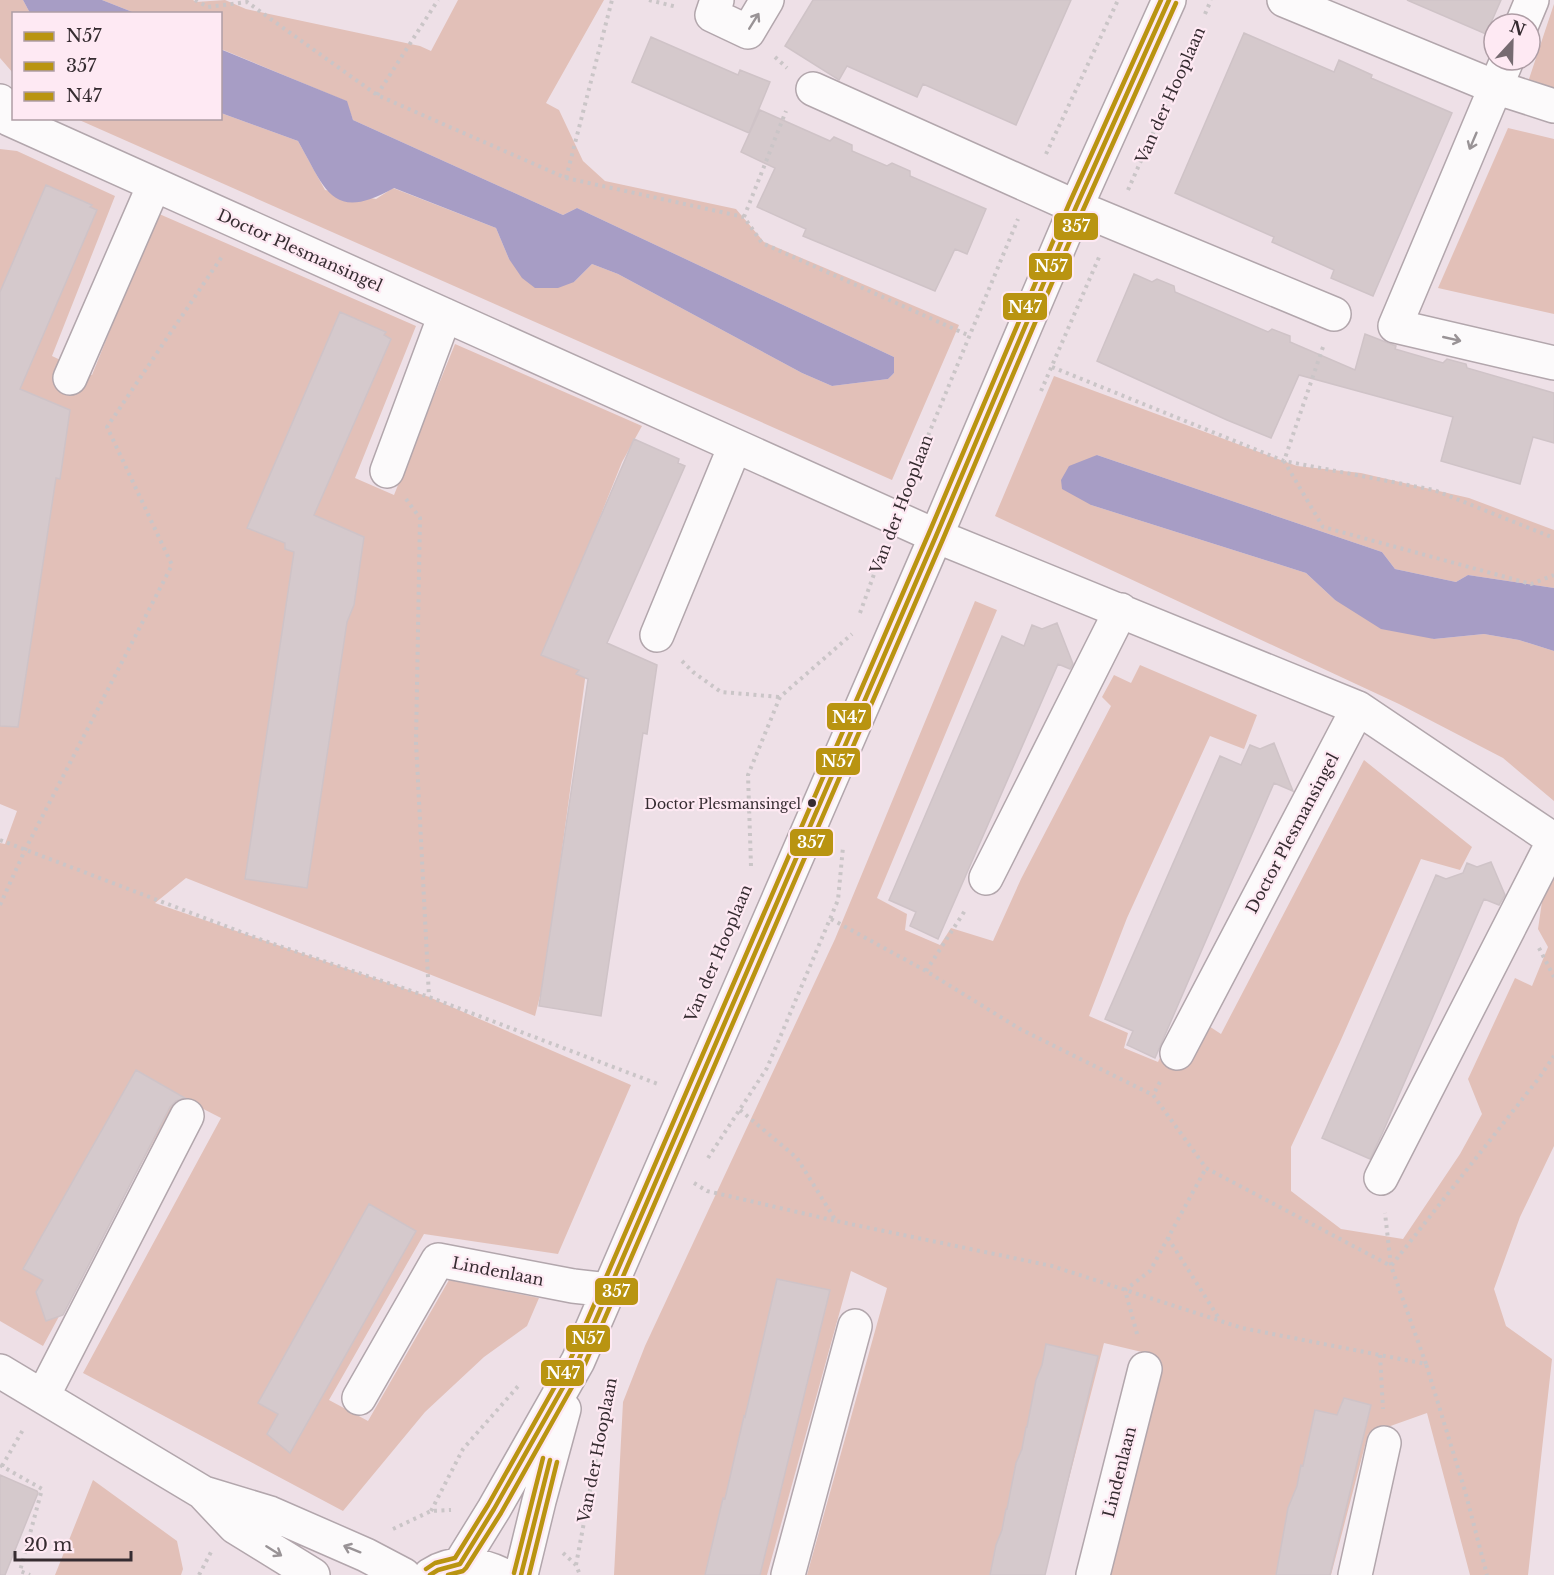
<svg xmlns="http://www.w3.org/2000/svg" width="1554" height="1575" viewBox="0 0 1554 1575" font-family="'Libre Baskerville',serif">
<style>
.green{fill:#e2c0b8}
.water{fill:#a79dc5}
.building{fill:#d5c9cc;stroke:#cfc3c7;stroke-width:1.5}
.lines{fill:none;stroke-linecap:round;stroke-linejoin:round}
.minor-casing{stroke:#b2a6ac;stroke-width:36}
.path{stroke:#cac5c7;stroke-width:4;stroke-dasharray:3 4.5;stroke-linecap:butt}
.minor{stroke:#fcfafb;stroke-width:33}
.bus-1-casing{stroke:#fee9f3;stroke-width:9}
.bus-2-casing{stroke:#fee9f3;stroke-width:9}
.bus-3-casing{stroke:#fee9f3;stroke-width:9}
.bus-1{stroke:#b99411;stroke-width:4.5}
.bus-2{stroke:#b99411;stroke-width:4.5}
.bus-3{stroke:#b99411;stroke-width:4.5}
.oneway{stroke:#999396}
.bus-dot{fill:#362c31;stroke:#fee9f3;stroke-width:2}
.labels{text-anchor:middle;stroke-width:4.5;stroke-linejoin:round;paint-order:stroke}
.bus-label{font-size:14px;fill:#362c31;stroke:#fee9f3;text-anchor:end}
.street-label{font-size:16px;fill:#362c31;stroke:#fee9f3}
.line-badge{stroke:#fee9f3;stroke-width:2}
.badge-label{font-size:16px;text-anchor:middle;font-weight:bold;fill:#fff}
</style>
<rect width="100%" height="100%" fill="#eee0e7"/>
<path class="green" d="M0,0H23L30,13L14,14L13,73L0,58Z
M102,0H193L196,2L225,0L246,9L420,46L431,51L458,0H604L546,103L559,110L583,161L605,181L736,209L764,242L959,325L892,480L77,119L220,118L221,113L298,141L325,190L376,199L393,188L496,228L509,259L574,282L592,264L618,274L802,373L832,386L888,379L894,373V357L577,208L563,215L353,120L346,101L221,49L220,14L135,13Z
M1554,4V88L1528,82Z
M1508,128L1554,139V314L1438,288Z
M0,149L17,151L115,196L52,356L92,375L157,213L416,326L355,478L394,495L455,344L642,426L622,462L546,652L586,672L545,976L535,1016L186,878L155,903L429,997L631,1085L558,1254L424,1234L329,1400L368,1421L449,1280L539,1298L527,1326L484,1357L425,1412L343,1511L83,1373L221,1118L178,1096L43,1346L0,1321V843L5,844L17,811L0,804Z
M1054,376L1297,466L1361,473L1469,498L1554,530V588L1468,575L1456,582L1395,569L1382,552L1097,455L1091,505L1306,573L1335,600L1434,639L1484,634L1519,640L1554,651V801L1503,758L1399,704L995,516Z
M975,601L997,610L877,898L907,914L905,930L940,945L951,928L993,941L1021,879L1111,706L1102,697L1114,675L1131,683L1140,665L1257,715L1244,749L1210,736L1127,918L1089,1016L1128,1033L1124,1048L1158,1062L1183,1009L1221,1034L1364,760L1472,847L1460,870L1421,859L1340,1042L1291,1147V1191L1341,1229L1403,1239L1460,1154L1482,1114L1468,1079L1515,978L1532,986L1548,947L1538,929L1544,888L1551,876L1554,878V1146L1520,1217L1494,1289L1506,1326L1552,1359L1528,1575H1470L1427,1413L1368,1434L1331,1575H1087L1142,1352L1104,1343L1044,1575H807L887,1288L851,1271L767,1575H614L623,1402L645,1346L835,939Z
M93,1480L177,1541L183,1569L181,1575H55Z"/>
<path class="water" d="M23,0H102L135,13H30Z
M220,49L347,101L353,120L563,215L577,208L894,357V373L888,379L832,386L802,373L618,274L592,264L574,282L558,288H535L522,278L509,259L496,228L394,188C332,223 326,190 298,141L221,113Z
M1097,455L1382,552L1395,569L1456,582L1468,575L1554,588V651L1519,640L1484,634L1434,639L1381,629L1335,600L1306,573L1091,505L1062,489L1061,480L1069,466Z"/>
<path class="building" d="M813,0H1071L1016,125L923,84L917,97L847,66L839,80L785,46Z
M1407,0H1501L1486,34Z
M1244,33L1334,72L1339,60L1372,75L1371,78L1452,113L1373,296L1331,278L1334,270L1272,242L1274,237L1175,193Z
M651,37L738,75L740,70L770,82L749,133L632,82Z
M760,110L830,141L834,137L852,145V151L887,166L892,163L910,171V176L986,209L967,254L955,249L935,291L803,236L806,229L757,207L775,168L741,152Z
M46,185L92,205L90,207L97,210L20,389L70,410L60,479L56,478L18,727L0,726V292Z
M1134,274L1152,282L1157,279L1174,286L1175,292L1268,332L1272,329L1290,336V342L1355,370L1365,334L1396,346L1395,349L1443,363L1447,359L1466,364L1467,368L1554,393V443L1533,437L1520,484L1441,461L1453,417L1299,375L1271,438L1227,420L1097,361Z
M340,312L386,332L384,335L391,339L314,515L364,537L354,605L347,622L307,888L245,879L294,552L285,549V543L247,528Z
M634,439L679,459L678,463L685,466L607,643L657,665L647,734L643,733L601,1016L539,1006L588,679L576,674L579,670L541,655Z
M1057,623L1073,664L1070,669L1058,664L938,939L910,926L916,912L889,900L1002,636L1024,646L1032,625L1042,629Z
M1274,743L1293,791L1274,783L1155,1058L1127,1045L1133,1031L1105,1019L1220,756L1241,765L1250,745L1260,749Z
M1491,862L1505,895L1499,905L1484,899L1382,1134L1370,1159L1322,1138L1436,875L1446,879L1463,873L1467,863L1477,867Z
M136,1070L185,1098L176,1101L170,1107L63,1315L46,1321L36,1292L43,1280L23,1269Z
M369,1204L416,1231L290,1453L267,1434L278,1414L258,1403Z
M777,1279L830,1290L760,1575H705L723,1498L725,1499L744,1416L745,1417Z
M1046,1344L1098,1356L1045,1575H990L996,1545L1002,1530L1006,1509H1007L1016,1463L1022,1449L1026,1427H1027L1036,1380L1042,1365Z
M1344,1398L1371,1405L1330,1575H1276L1288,1508L1297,1486L1301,1465L1303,1466L1315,1410L1337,1415Z
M0,1475L37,1491L38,1493L5,1575H0Z"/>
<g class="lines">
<g class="minor-casing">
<path id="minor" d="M717,0L712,15L748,32L767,0
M1284,0L1495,87L1554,106
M1522,24L1532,0
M1507,60L1395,326L1554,363
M813,89L1076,207L1334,314
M0,101L9,119L936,536L1358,708L1554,840
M70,378L154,185
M387,471L445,315
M657,635L735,446
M986,878L1121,610
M1177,1053L1358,708
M1381,1178L1554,840
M0,1371L202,1492L235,1527L313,1575
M43,1396L187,1116
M359,1398L438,1260L573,1286L609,1290
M204,1493L270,1513L366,1555L404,1575
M460,1564L494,1509L578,1361L936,536L1076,207L1169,0
M430,1575C453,1560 480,1563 503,1575
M521,1575L539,1501L564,1409
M788,1575L855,1326
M1093,1575L1145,1369
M1355,1575L1384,1443"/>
</g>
<path class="path" d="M195,0L208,7L247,2L377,95L566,178L744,217L762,243L970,336
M649,0L677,7
M1205,14L1211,0
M775,57L787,68
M377,95L438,0
M1046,154L1118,0
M566,178L612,0
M1128,190L1182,68
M744,217L786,111
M1323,347L1284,461L1323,527L1531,584L1554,575
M1052,367L1284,461L1434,490L1554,538
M1041,391L1100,255
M908,484L1018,219
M406,499L420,518L416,742L429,997
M860,613L882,552
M682,661L693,672L721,692L780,697
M0,840L262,940L429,997L658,1084
M751,866L748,775L780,697L852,634
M0,905L25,850L172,565L107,427L223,255
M831,919L926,971L1020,1029L1153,1095
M1539,948L1554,977
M926,971L966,909
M1160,1082L1153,1095L1206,1168L1391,1266L1385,1213
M740,1110L797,1158L836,1221L1052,1266L1242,1328L1426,1364L1465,1491L1487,1575
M708,1158L767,1068L838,900L843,847
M694,1183L707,1191L836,1221
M1168,1238L1220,1320
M1137,1334L1125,1290L1150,1271L1206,1168
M1380,1355L1383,1409
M1426,1364L1391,1266L1539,1078L1554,1056
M0,1465L42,1489L20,1571L30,1575
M2,1466L24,1428
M431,1511L463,1449L520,1384
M393,1529L431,1511L451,1510
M563,1553L576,1565L580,1575
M576,1565L610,1383
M199,1575L211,1552"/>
<use href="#minor" class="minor"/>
<g class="bus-1-casing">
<path id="bus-1" d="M430,1575L438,1570L460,1564L494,1509L578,1361L936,536L1076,207L1169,0
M521,1575L550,1460"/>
</g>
<g class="bus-2-casing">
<path id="bus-2" d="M448,1575L463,1571L466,1568L501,1513L585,1364L943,539L1083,210L1176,3
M529,1575L557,1462"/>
</g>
<g class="bus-3-casing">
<path id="bus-3" d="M426,1569L435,1563L455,1558L488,1505L571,1358L929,533L1069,204L1161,0
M514,1573L543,1458"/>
</g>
<use href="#bus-1" class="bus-1"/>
<use href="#bus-2" class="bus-2"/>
<use href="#bus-3" class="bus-3"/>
</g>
<defs><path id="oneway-shaft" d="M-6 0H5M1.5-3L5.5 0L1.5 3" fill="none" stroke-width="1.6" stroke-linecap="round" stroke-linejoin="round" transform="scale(1.5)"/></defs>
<g class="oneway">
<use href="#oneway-shaft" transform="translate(754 21) rotate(-58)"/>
<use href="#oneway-shaft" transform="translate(1473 141) rotate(113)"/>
<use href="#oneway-shaft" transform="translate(1452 339) rotate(13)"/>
<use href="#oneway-shaft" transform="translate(352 1549) rotate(-158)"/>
<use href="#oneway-shaft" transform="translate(274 1551) rotate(32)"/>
</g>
<circle class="bus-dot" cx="812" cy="803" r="5"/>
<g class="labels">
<g class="bus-label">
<text x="801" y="809">Doctor Plesmansingel</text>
</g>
<g class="street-label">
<text transform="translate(1170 95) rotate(-66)" y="6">Van der Hooplaan</text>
<text transform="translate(300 250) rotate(24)" y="6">Doctor Plesmansingel</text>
<text transform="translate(901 504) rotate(-69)" y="6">Van der Hooplaan</text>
<text transform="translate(1292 833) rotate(-62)" y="6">Doctor Plesmansingel</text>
<text transform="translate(718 953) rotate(-67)" y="6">Van der Hooplaan</text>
<text transform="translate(498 1271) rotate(11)" y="6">Lindenlaan</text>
<text transform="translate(597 1450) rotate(-79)" y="6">Van der Hooplaan</text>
<text transform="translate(1119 1472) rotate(-76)" y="6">Lindenlaan</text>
</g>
</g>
<g class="line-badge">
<rect x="1053" y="212" width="46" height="29" rx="6" fill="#b99411"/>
<rect x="1028" y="252" width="45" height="29" rx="6" fill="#b99411"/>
<rect x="1002" y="292" width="46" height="29" rx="6" fill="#b99411"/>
<rect x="826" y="702" width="46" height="29" rx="6" fill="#b99411"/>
<rect x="815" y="747" width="46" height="29" rx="6" fill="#b99411"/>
<rect x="789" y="828" width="45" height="29" rx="6" fill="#b99411"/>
<rect x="594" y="1277" width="45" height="29" rx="6" fill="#b99411"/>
<rect x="565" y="1324" width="46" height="29" rx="6" fill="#b99411"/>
<rect x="540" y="1359" width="45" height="28" rx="6" fill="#b99411"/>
</g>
<g class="badge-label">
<text x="1076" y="232">357</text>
<text x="1051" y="272">N57</text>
<text x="1025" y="313">N47</text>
<text x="849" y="723">N47</text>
<text x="838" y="767">N57</text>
<text x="811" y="848">357</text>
<text x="616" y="1297">357</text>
<text x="588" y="1344">N57</text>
<text x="563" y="1379">N47</text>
</g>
<rect x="12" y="12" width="210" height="108" fill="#fee9f3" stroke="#ae9da5" stroke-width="1.5"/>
<rect x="24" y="32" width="30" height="9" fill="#b99411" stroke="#ae9da5" stroke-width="1.5"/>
<text x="66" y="42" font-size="18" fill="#362c31">N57</text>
<rect x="24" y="62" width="30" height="9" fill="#b99411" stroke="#ae9da5" stroke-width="1.5"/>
<text x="66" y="72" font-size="18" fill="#362c31">357</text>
<rect x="24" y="92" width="30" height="9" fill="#b99411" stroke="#ae9da5" stroke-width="1.5"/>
<text x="66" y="102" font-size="18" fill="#362c31">N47</text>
<g transform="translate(1512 42) rotate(22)"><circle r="28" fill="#fee9f3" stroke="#ae9da5" stroke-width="1.5"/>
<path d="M0-4.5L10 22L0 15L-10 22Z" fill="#766b71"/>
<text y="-9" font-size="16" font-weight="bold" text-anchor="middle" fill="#362c31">N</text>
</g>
<path d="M15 1551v9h116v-9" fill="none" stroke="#362c31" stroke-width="3"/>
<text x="24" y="1551" font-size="18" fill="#362c31" stroke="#fee9f3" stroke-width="4.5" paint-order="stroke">20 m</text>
</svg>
